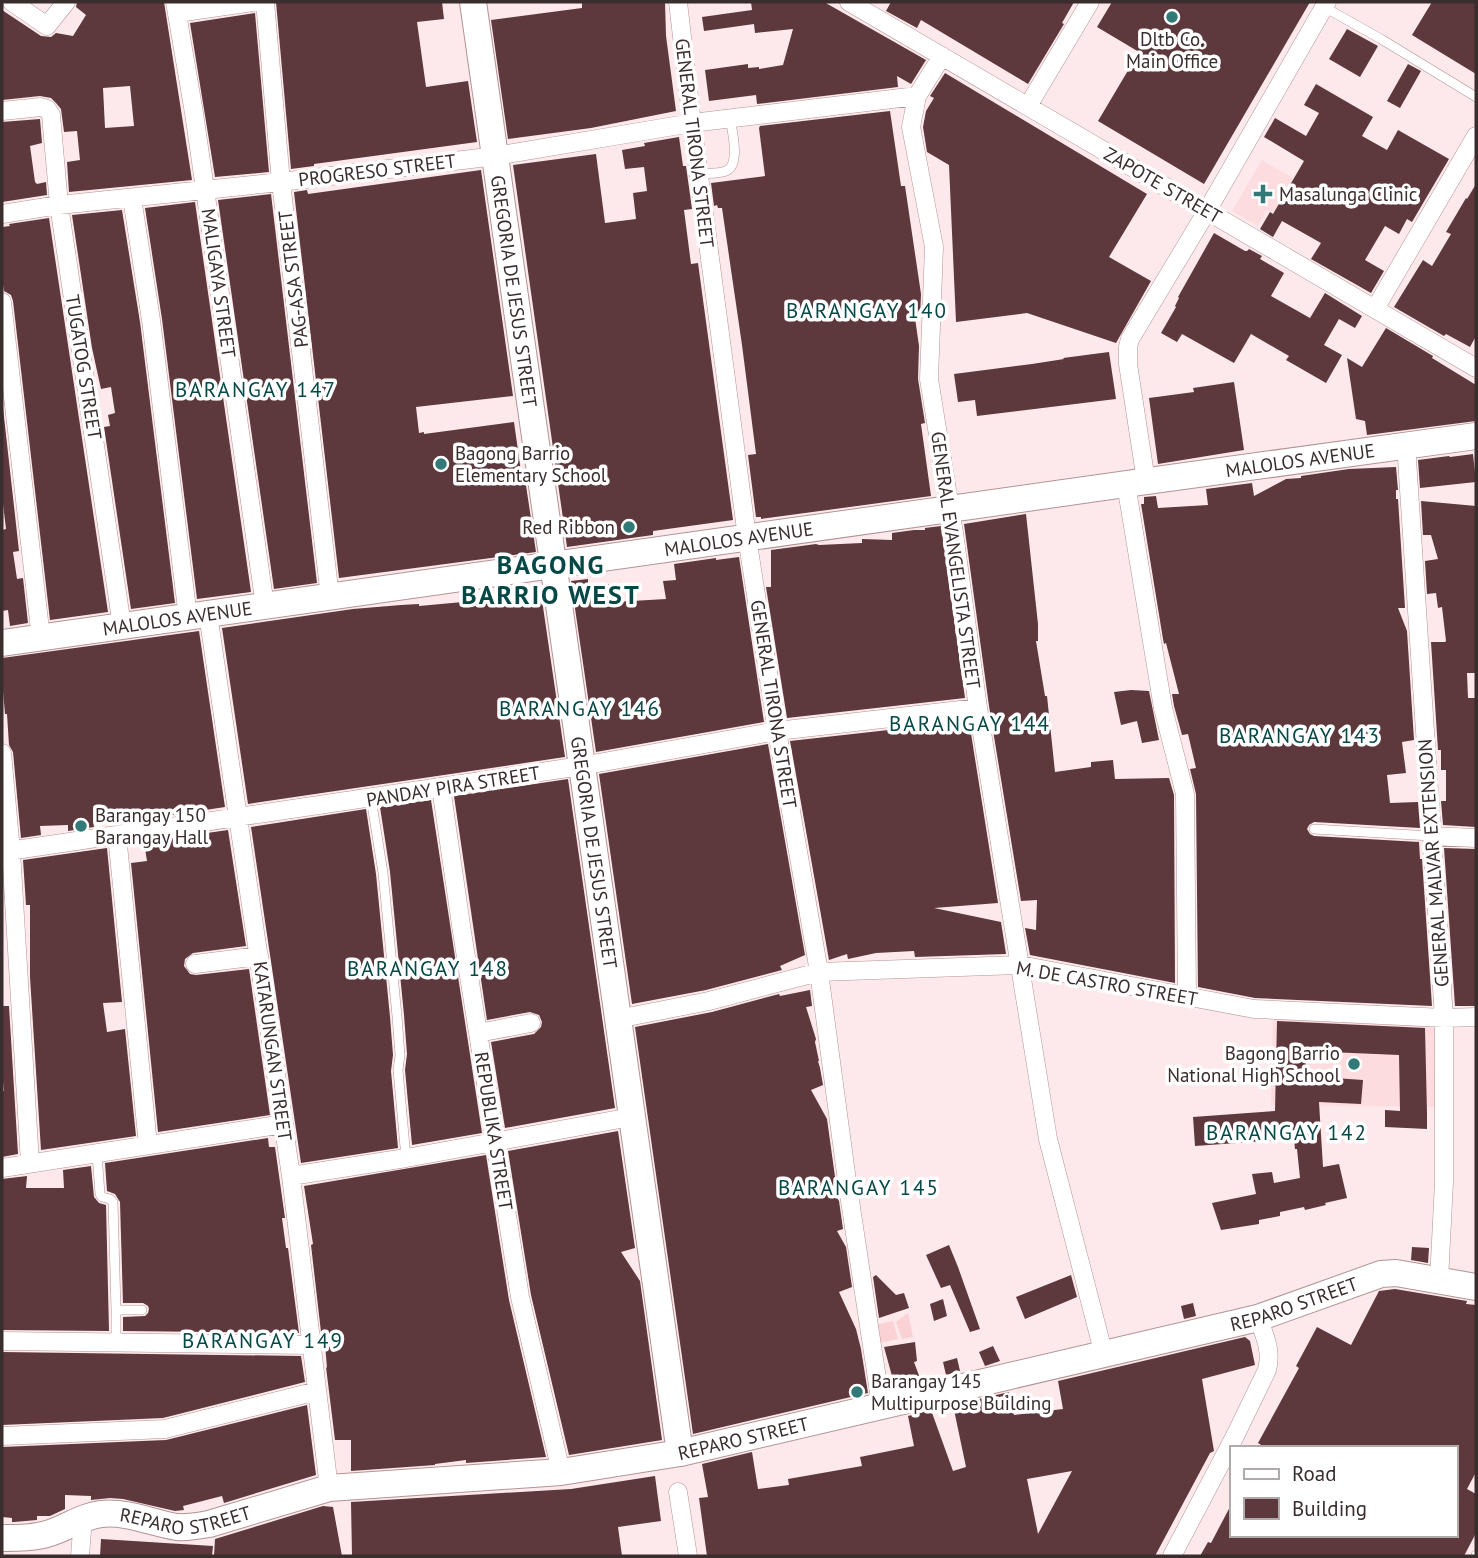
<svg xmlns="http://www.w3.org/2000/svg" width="1478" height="1558" viewBox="0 0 1478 1558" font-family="'PT Sans',sans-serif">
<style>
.built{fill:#fddcdf}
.green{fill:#fad1d5}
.building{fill:#5d383c;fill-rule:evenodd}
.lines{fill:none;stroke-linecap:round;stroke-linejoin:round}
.lane-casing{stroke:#b29496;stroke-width:10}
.street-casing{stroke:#b29496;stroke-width:19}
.secondary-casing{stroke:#b29496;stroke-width:28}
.lane{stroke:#fff;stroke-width:9}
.street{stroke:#fff;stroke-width:18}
.secondary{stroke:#fff;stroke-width:26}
.poi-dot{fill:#317a78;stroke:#fff;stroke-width:2.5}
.labels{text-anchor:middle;stroke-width:7;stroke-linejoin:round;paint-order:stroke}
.poi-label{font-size:19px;fill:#392d2e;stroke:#fff;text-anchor:start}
.street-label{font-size:19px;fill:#392d2e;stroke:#fff}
.neighbourhood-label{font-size:21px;letter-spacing:2px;fill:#054846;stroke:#fff}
.district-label{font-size:26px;font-weight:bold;letter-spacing:2px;fill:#054846;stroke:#fff}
</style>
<rect width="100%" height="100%" fill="#fde9eb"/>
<path class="built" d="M1262,160L1293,178L1273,213L1267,210L1258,226L1232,211Z
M1273,1015L1435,1022L1437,1107L1271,1105Z"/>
<path class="green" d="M908,1313L913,1337L902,1339L896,1322Z
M893,1321L898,1339L880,1343L875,1325Z"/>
<path class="building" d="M77,2H164L192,180L69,192L67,162L80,160L77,131L64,132L61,109L56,103L51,98L40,96L2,100V10L41,36L51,37L56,33L73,36L86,15L76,7ZM130,86L134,126L105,128L103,88Z
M276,2H442L444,19L417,22L426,87L468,81L477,142L314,164V166L291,169Z
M582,2H665L666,36L676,111L591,128L508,139L491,20L582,8Z
M751,2H824L926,60L911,84L897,76L898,87L757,104L756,95L709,101L705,70L748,64V68L759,67V69L783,65L793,29L755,33L754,24L704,31L702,17L752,10Z
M891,2H1074L1062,23L1064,24L1028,84L921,20L917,28L886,11Z
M1112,2H1310L1204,184L1098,121L1139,52L1097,27Z
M1432,2H1476V74L1412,35Z
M255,13L269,172L215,177L190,23Z
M1347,29L1378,46L1360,77L1329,59Z
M1408,64L1421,71L1400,108L1387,101Z
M945,73L1147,194L1109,257L1151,281L1116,343L1027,313L956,322L949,165L927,152L923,127L926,111L934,98L930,96Z
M1316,84L1373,117L1362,136L1387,150L1398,130L1449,159L1412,222L1407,219L1399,234L1385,226L1365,260L1384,271L1371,293L1311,259L1321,243L1282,221L1273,237L1260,229L1270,212L1273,214L1304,161L1264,137L1275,118L1306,136L1319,113L1304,105Z
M890,111L901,186H905L921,294L920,318H915L919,346L918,379L925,423L921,424L931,496L761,519V517H756L748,455L756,454L742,345L722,208H718L717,205L714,206L711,183L765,176L759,128L760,126Z
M40,119L42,143L30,146L35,182L37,184L46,182L47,195L2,202V122Z
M679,137L683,166H686L692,209L684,210L691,264L698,263L733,520L653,531V535L567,547L513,165L596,154L605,223L636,219L633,193L647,191L644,167L625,169L622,150L645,146L644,143Z
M481,170L513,396L416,407L419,433L424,432V434L514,422L521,472H524L536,552L339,578L294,192L307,190L308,194Z
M1476,184V336L1470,347L1446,334L1444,336L1394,307L1423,260L1432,266L1451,234L1446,232L1466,198L1467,199Z
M271,194L317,583L274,589L218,200Z
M195,202L251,592L197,599L162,319L145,208Z
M122,210L140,322L175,603L131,609L104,427L110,426L108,415L115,413L111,387L101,389L92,348L72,215Z
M49,218L108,612L50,620L13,301L11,295L4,291L2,278V227L10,226L9,224Z
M1214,233L1245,251H1247L1249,249L1262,256L1260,259L1284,273L1271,296L1310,318L1325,293L1362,316L1355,328L1339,319L1324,345L1342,355L1326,383L1286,360L1289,356L1251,334L1234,363L1182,334L1177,342L1161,333L1176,307L1175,306L1179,298L1178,297Z
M1386,328L1433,356L1432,358L1476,385V421L1367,435L1365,421L1356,419L1347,358L1362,367Z
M1109,352L1116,399L977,416L975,400L958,402L954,374L1032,364L1064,359L1063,358Z
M1234,382L1244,450L1158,464L1149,398L1194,392L1193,388Z
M2,399L19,551L13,552L17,579L23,578L28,623L10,626L8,610L2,611V530L6,529L3,504H2Z
M1473,454L1476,482L1420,488L1418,460L1449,456L1450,457Z
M1396,467L1398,490H1396V499H1398L1405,608H1398L1407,631L1414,740L1402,742L1406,773L1387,775L1390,803L1418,802L1420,828L1314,822L1309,825L1307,829L1310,834L1314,836L1419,842L1420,859H1422L1432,1006L1255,998L1198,987L1196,794L1190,769L1196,768L1188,734L1182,735L1174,706L1172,694H1179L1166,643L1164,644L1163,639L1141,504H1144V497L1156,496L1158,508L1208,505L1206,489L1252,483L1254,496L1286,479L1301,478V476L1349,469Z
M1421,501L1476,506V673H1467L1468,698H1476V827L1443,825L1441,801H1446V770H1441V750H1438L1431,642H1445L1446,641L1442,607L1438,608L1436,593L1427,594L1425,561L1438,559L1431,535H1423Z
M1026,514L1038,624V641H1036L1045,696H1047L1055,772L1091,767V762L1113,760L1115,779L1169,778L1174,795L1175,983L1030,955L1025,928L1036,930L1037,900L1021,901L989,706L964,524Z
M941,526L965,698L787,718L766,587H771V550L816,544L819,545L862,543V539L892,540V533L914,530H925V528Z
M739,557L764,722L596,752L571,581L588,579V585L614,584L615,602L666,599L663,581L676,580L674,564L716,558V560Z
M510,595V603L542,600L565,757L248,804L222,628L353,609L401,605L419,604V606L463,602Z
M199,631L225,807L120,823L119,817L93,821L94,827L68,831V825L40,826L41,835L21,838L13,752L9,745L7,714H5L2,679V658Z
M1131,690L1149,691L1159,740L1142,743L1137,721L1121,725L1114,692Z
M969,721L998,903L934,908L1001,922L1006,954L915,957L914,951L876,953L848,959L847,954L829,960L790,741Z
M768,744L805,955L780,966L782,970L706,990L632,1004L599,774Z
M568,779L615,1108L505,1128L491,1042L534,1034L541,1027L542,1022L539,1015L530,1012L487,1020L454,796Z
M431,800L482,1133L412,1145L405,1070L407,1054L404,1015L390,872L380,807Z
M366,809L376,874L390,1017L393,1055L391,1071L398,1148L301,1163L251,827Z
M228,830L246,946L193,953L185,959L184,966L190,974L196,975L249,969L270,1115L158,1132L131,863L147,861L144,842Z
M107,848L122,1002L103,1003L107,1032L125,1029L136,1136L41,1150L30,977V905H26L23,860Z
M1444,848L1476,849V1006H1455Z
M810,990L812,1006L806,1007L816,1039L815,1042L819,1061H818L820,1068L823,1085L811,1090L827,1119L836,1184L831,1188L839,1201L843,1229L837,1231L846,1247L852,1287L839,1292L856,1329L861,1349L868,1393L693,1434L635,1027L712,1012L779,994L780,996Z
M2,1006H9L18,1154L2,1157V1091H4L2,1071Z
M1277,1021L1425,1028L1427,1113V1129L1385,1127V1110L1400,1111L1399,1055L1306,1051V1076L1363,1080L1361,1104L1319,1102L1323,1167L1339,1164L1347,1198L1325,1203L1326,1205L1305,1210L1304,1207L1280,1212V1216L1259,1220V1224L1221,1230L1212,1203L1256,1194L1252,1174L1272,1172L1274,1183L1300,1178L1297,1149H1295L1294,1139L1195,1146L1193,1117L1275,1111Z
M618,1131L635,1248L621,1252L640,1281L662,1440L569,1455L531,1295L508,1151Z
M268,1138L269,1147H275L285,1218H282L286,1248H288L299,1333L123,1331V1317L145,1316L148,1313L149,1309L148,1306L143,1303H123L120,1202L115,1194L107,1191L105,1163Z
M486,1155L509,1300L546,1457L466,1463V1460L435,1464V1465L351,1471V1440H335L326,1367L327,1368L324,1332H321L311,1245L313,1244L304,1186Z
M91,1166L94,1197L99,1203L106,1205L109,1331L2,1330V1179L27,1176L26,1188H64L63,1170Z
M949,1245L958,1267L980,1329L970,1332L950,1285L941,1288L926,1255Z
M1412,1247L1429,1248L1428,1263L1411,1260Z
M876,1275L896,1295L904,1293L909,1308L879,1318L873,1277Z
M1071,1275L1077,1297L1025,1319L1016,1297Z
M1395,1289L1467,1301L1466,1304L1476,1305V1472L1467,1489L1476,1494V1533L1464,1556H1200L1208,1542L1211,1543L1231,1505V1535H1455V1448H1266L1258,1443L1299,1368L1296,1366L1317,1327L1351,1345L1379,1291Z
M943,1299L947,1316L934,1321L930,1304Z
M1193,1303L1196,1316L1184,1319L1181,1306Z
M1245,1337L1250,1341L1255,1365L1202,1379L1214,1451L1210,1453L1155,1556H707L699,1498L708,1497L702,1464L752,1452L758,1489L789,1485L788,1479L862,1466L860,1457L914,1446L908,1416L931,1410L953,1471L966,1467L953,1405L1009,1392L1014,1415L1063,1409L1058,1381ZM1072,1471L1038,1534L1027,1479Z
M915,1342L917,1361L914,1362L921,1381L895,1387L884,1347Z
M993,1346L1000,1361L985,1366L979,1352Z
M2,1352L301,1356L305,1382L163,1418L2,1425Z
M957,1358L960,1371L946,1375L943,1362Z
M307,1405L316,1475L224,1503L222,1496L183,1506L184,1510L175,1511L123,1499L110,1498L91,1500V1496L65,1495V1509L50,1516H37V1520L14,1522H12V1518L2,1517V1447L166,1440Z
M655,1476L661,1521L618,1527L622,1556H352L351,1502L571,1489Z
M323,1506L333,1507L342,1556H214L215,1539Z
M101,1539L213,1546L212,1556H100Z"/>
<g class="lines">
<g class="lane-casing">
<path id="lane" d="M1324,7L1381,39L1476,97
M698,174C707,173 718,174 726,171C741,165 732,130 730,118
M371,798L383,873L397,1016L400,1055L398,1070L406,1158
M1314,829L1431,836
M97,1154L100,1194L102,1197L110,1199L113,1202L116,1310
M116,1343V1310H142
M1476,1556V1555"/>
</g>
<g class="street-casing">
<path id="street" d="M12,2L47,26L66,2
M175,2L194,113L265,606
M265,2L281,182L330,597
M678,2L692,123L747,537L777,731L819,972L847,1181L881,1405
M849,2L1476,368
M177,13L253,2
M942,56L917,96L911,127L934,247L929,379L954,533L978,708L1048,1139L1104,1355
M1028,106L1090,2
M2,111L41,107L47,109L51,115L59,205L122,626
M132,198L151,320L188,617
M2,214L59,205L281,182L496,156L692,123L917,96
M2,302L41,638
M1375,309L1476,136
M1406,444L1444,1018V1182L1439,1281
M1146,481L1128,364V347L1130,339L1207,211L1327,2
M1126,484L1163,708L1185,794L1187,996
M208,614L291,1176L329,1488
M2,753L11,851L30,1163
M441,787L462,932L520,1297L561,1472
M117,835L148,1145
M1431,836L1476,838
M2,852L581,766L777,731L978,708
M195,964L259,956
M617,1019L709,1001L819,972L1020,965L1254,1009L1444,1018L1476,1017
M478,1033L531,1023
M2,1168L284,1124
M291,1176L406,1158L631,1117
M2,1341L311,1345
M2,1436L165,1429L317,1391
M678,1492L688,1556
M80,1556L83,1518
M1172,1556L1236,1434L1267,1370C1272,1351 1265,1336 1258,1318"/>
</g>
<g class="secondary-casing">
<g id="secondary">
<path id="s1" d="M473,2L680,1453"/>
<path id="s2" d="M2,643L1126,484L1476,436"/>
<path id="s3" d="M2,1538C18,1538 35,1538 50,1533C68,1527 83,1516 101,1514C127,1511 152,1523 177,1527C188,1528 198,1526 209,1524L329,1488L561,1472L680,1453L1258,1318L1381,1274L1396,1273L1476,1287"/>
</g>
</g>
<use href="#lane" class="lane"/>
<use href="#street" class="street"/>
<use href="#secondary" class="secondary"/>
</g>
<g class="poi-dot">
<circle cx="1172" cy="17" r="7"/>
<path d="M1259.5 183.5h7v7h7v7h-7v7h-7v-7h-7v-7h7z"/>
<circle cx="441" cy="464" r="7"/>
<circle cx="629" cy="527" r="7"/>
<circle cx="81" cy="826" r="7"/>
<circle cx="1354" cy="1064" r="7"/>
<circle cx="857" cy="1392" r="7"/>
</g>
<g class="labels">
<g class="poi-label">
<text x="1172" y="46" text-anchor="middle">Dltb Co.<tspan x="1172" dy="22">Main Office</tspan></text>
<text x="1279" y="201">Masalunga Clinic</text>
<text x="455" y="460">Bagong Barrio<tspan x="455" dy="22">Elementary School</tspan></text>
<text x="615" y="534" text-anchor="end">Red Ribbon</text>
<text x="95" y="822">Barangay 150<tspan x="95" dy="22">Barangay Hall</tspan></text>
<text x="1340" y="1060" text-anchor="end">Bagong Barrio<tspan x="1340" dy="22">National High School</tspan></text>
<text x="871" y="1388">Barangay 145<tspan x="871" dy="22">Multipurpose Building</tspan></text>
</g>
<g class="street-label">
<text transform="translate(695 143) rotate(83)" y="7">GENERAL TIRONA STREET</text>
<text transform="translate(377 170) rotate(-7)" y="7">PROGRESO STREET</text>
<text transform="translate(1163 185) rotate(30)" y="7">ZAPOTE STREET</text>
<text transform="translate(293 279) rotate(-97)" y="7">PAG-ASA STREET</text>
<text transform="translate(219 283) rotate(82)" y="7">MALIGAYA STREET</text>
<text dy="7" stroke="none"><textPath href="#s1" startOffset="292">GREGORIA DE JESUS STREET</textPath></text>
<text transform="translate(84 367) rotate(81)" y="7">TUGATOG STREET</text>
<text dy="7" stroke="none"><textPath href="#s2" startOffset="1311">MALOLOS AVENUE</textPath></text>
<text dy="7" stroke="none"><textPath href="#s2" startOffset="744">MALOLOS AVENUE</textPath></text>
<text transform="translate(956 560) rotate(82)" y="7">GENERAL EVANGELISTA STREET</text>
<text dy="7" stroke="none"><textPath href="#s2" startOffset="177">MALOLOS AVENUE</textPath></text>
<text transform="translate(774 704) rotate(81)" y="7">GENERAL TIRONA STREET</text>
<text transform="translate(453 786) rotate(-9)" y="7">PANDAY PIRA STREET</text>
<text dy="7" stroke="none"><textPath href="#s1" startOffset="859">GREGORIA DE JESUS STREET</textPath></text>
<text transform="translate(1433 863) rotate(-94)" y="7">GENERAL MALVAR EXTENSION</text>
<text transform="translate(1107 983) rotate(10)" y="7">M. DE CASTRO STREET</text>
<text transform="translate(273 1051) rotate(82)" y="7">KATARUNGAN STREET</text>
<text transform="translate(494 1131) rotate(81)" y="7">REPUBLIKA STREET</text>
<text dy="7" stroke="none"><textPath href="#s3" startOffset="1323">REPARO STREET</textPath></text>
<text dy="7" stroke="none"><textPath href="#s3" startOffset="756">REPARO STREET</textPath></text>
<text dy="7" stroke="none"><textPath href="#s3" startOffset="189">REPARO STREET</textPath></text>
</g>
<g class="neighbourhood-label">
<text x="867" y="318">BARANGAY 140</text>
<text x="256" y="397">BARANGAY 147</text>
<text x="580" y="716">BARANGAY 146</text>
<text x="970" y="731">BARANGAY 144</text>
<text x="1300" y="743">BARANGAY 143</text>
<text x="428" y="976">BARANGAY 148</text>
<text x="1287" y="1140">BARANGAY 142</text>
<text x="859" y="1195">BARANGAY 145</text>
<text x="263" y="1348">BARANGAY 149</text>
</g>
<g class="district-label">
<text x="551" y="574">BAGONG<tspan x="551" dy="30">BARRIO WEST</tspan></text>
</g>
</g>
<rect width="1478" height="1558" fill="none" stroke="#392d2e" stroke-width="7"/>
<rect x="1230" y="1446" width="228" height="91" fill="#ffffff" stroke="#b0abab" stroke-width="2"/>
<rect x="1244" y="1469" width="35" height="10" fill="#ffffff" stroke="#b0abab" stroke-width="2"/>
<text x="1292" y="1481" font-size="21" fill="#392d2e">Road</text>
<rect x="1244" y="1498" width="35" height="21" fill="#5d383c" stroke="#b0abab" stroke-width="2"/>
<text x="1292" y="1516" font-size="21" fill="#392d2e">Building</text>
</svg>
